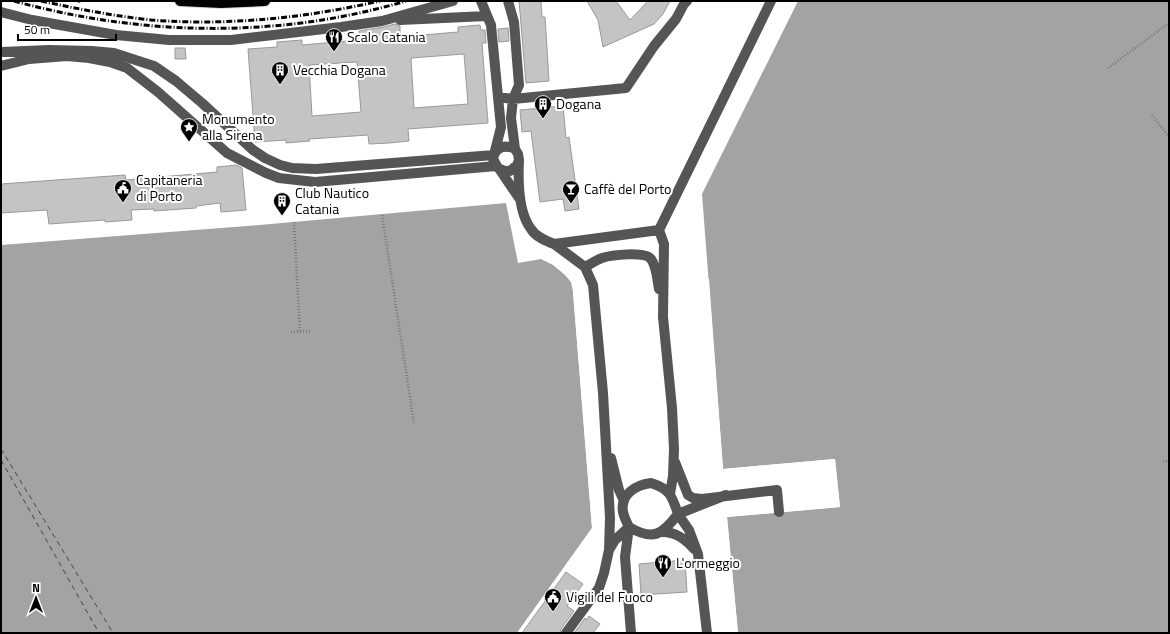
<svg xmlns="http://www.w3.org/2000/svg" width="1170" height="634" viewBox="0 0 1170 634" font-family="'Titillium Web',sans-serif">
<style>
.water{fill:#a3a3a3}
.pier{fill:#fff}
.lines{fill:none;stroke-linecap:round;stroke-linejoin:round}
.ferry{stroke:#444;stroke-width:1;stroke-dasharray:5 4;stroke-linecap:butt}
.building{fill:#c4c4c4;stroke:#999;fill-rule:evenodd}
.major-casing{stroke:#dbdbdb;stroke-width:12}
.path{stroke:#777;stroke-width:2.5;stroke-dasharray:1 2;stroke-linecap:butt}
.minor{stroke:#555;stroke-width:10}
.major{stroke:#000;stroke-width:10}
.rail{stroke:#000;stroke-width:3;stroke-dasharray:6 2 1 2;stroke-linecap:butt}
.labels{text-anchor:middle;stroke-width:4;stroke-linejoin:round;paint-order:stroke}
.poi-label{font-size:14px;fill:#000;stroke:#fff;text-anchor:start}
</style>
<rect width="100%" height="100%" fill="#fff"/>
<path class="water" d="M798,1H1169V633H738L727,517L840,507L835,459L723,469L702,194Z
M506,203L518,263L541,259L553,265L565,275L571,282L573,292L592,528L517,633H1V245L247,226Z"/>
<path class="pier" d="M707,279H709L723,469L835,459L840,507L727,517L738,633H736L726,516L837,506L833,461L723,471L722,470Z
M575,291L594,529L520,633H517L592,528L573,292Z"/>
<g class="lines">
<path class="ferry" d="M1,449L113,633
M1,460L99,633"/>
</g>
<path class="building" d="M519,1H541L542,17H545L549,81L526,83Z
M587,1H616L630,20L648,1H670L663,14L654,24L603,47L598,20Z
M395,24L400,26V37L458,32V27L480,25L481,30H485L486,43H482L488,123L408,129L409,141L389,143L369,144L368,135L309,139L310,141L286,143V140L255,142L248,49L277,47V42L302,40V45L359,40V31L383,27ZM464,54L468,104L414,108L411,58ZM357,62L361,112L312,116L309,65Z
M508,28L509,41L499,42L498,29Z
M175,48H185L186,59H175Z
M563,106L566,138L569,137L579,209L565,211L563,199L540,202L531,131L522,132L520,110Z
M237,165L242,168L246,210L221,212L220,203L196,206V208L154,211V209L131,210L132,220L105,222V220L49,224L47,210L1,213V184L125,175L126,180L217,172V167Z
M685,560L687,592L641,595L639,564Z
M566,572L583,584L567,606L574,611L561,629L560,633H522Z
M589,616L600,624L593,633H574L585,618L586,620Z"/>
<g class="lines">
<g class="major-casing">
<path id="major" d="M180,1L221,3L265,1"/>
</g>
<path class="path" d="M79,3V1
M1108,68L1169,23
M1152,115L1169,137
M382,215L414,423
M294,222L300,332
M291,332L310,331
M1163,461H1169"/>
<path class="minor" d="M481,1L491,25L498,97L501,127L495,151
M508,1L514,22L519,85L513,99L511,118L515,149L518,154L519,160L517,165L510,171H505L498,168L493,159C495,147 505,144 515,149
M1,12L32,20L116,35L169,40H231L341,27L382,21L453,1
M400,20L487,16
M1,52L49,50L92,51L114,53L154,66L176,81L202,103L253,150L265,158L280,165L292,168L316,169L494,155
M1,66L29,59L67,56L89,58L110,62L127,68L158,92L227,153L266,173L279,178L315,182L496,166
M498,97L513,99L626,88L654,46L676,19L684,4L687,1
M519,160C518,180 518,212 531,229C536,237 546,241 554,244L659,230L771,1
M500,170L519,198
M659,230L664,244L663,317L672,408L674,449L673,476L670,494
M554,244L585,267L593,285L603,393L610,518L609,550L604,573L599,588L566,633
M585,267C591,264 596,260 602,258C611,255 645,251 651,259C657,267 657,279 659,289
M611,458L619,490L624,501
M675,462L688,495L693,498L702,499L777,490L779,512
M651,483C670,489 672,496 678,514C662,535 653,541 629,527C627,523 624,517 623,512C620,494 636,485 651,483Z
M629,527L625,557L631,633
M662,532C676,532 685,539 694,549
M609,550L615,540L629,527
M707,633L698,554L689,530L678,514L726,495"/>
<use href="#major" class="major"/>
<path class="rail" d="M14,1C141,36 278,39 406,1
M41,1C78,9 114,16 151,20C228,26 305,18 380,1"/>
</g>
<defs>
<g id="restaurant-pin" transform="scale(0.9)"><path d="M0 17L-7.5 6A9.5 9.5 0 1 1 7.5 6Z" fill="#000" stroke="#fff"/><path d="M-5-6h1v4h1v-4h1v4h1v-4h1v5L-1.5 .5V6h-2V.5L-5-1ZM5-6V6H3V1.5H1.5Q1.5-4 5-6Z" fill="#fff"/></g>
<g id="building-pin" transform="scale(0.9)"><path d="M0 17L-7.5 6A9.5 9.5 0 1 1 7.5 6Z" fill="#000" stroke="#fff"/><path d="M-4-6H4V6H1V3H-1V6H-4ZM-2.5-4.3h1.7v1.8h-1.7ZM.8-4.3h1.7v1.8H.8ZM-2.5-1h1.7V.8h-1.7ZM.8-1h1.7V.8H.8Z" fill="#fff"/></g>
<g id="sight-pin" transform="scale(0.9)"><path d="M0 17L-7.5 6A9.5 9.5 0 1 1 7.5 6Z" fill="#000" stroke="#fff"/><path d="M0-6L1.8-2.2L6-1.7L2.9 1.2L3.7 5.4L0 3.3L-3.7 5.4L-2.9 1.2L-6-1.7L-1.8-2.2Z" fill="#fff"/></g>
<g id="civic-pin" transform="scale(0.9)"><path d="M0 17L-7.5 6A9.5 9.5 0 1 1 7.5 6Z" fill="#000" stroke="#fff"/><path d="M-.6-6.5H3V-4.5H.6V-3L4-1V1h2V6H-6V1h2V-1L-.6-3ZM-1.2 2.5V6h2.4V2.5Z" fill="#fff"/></g>
<g id="bar-pin" transform="scale(0.9)"><path d="M0 17L-7.5 6A9.5 9.5 0 1 1 7.5 6Z" fill="#000" stroke="#fff"/><path d="M-6-5H6L.8 .8V4.5H3.5V6h-7V4.5H-.8V.8Z" fill="#fff"/></g>
</defs>
<g fill-rule="evenodd">
<use href="#restaurant-pin" x="334" y="37"/>
<use href="#building-pin" x="280" y="70"/>
<use href="#building-pin" x="543" y="104"/>
<use href="#sight-pin" x="189" y="127"/>
<use href="#civic-pin" x="123" y="188"/>
<use href="#bar-pin" x="571" y="189"/>
<use href="#building-pin" x="282" y="201"/>
<use href="#restaurant-pin" x="663" y="563"/>
<use href="#civic-pin" x="553" y="597"/>
</g>
<g class="labels">
<g class="poi-label">
<text x="347" y="42">Scalo Catania</text>
<text x="293" y="75">Vecchia Dogana</text>
<text x="556" y="109">Dogana</text>
<text x="202" y="124">Monumento<tspan x="202" dy="16">alla Sirena</tspan></text>
<text x="136" y="185">Capitaneria<tspan x="136" dy="16">di Porto</tspan></text>
<text x="584" y="194">Caffè del Porto</text>
<text x="295" y="198">Club Nautico<tspan x="295" dy="16">Catania</tspan></text>
<text x="676" y="568">L'ormeggio</text>
<text x="566" y="602">Vigili del Fuoco</text>
</g>
</g>
<rect width="1170" height="634" fill="none" stroke="#000000" stroke-width="4"/>
<g transform="translate(36 598)" stroke="#ffffff" stroke-width="3" paint-order="stroke">
<path d="M0-3L7 15L0 10L-7 15Z" fill="#000000"/>
<text y="-6" font-size="11" font-weight="bold" text-anchor="middle" fill="#000000">N</text>
</g>
<path d="M18 34v6h98v-6" fill="none" stroke="#000000" stroke-width="2"/>
<text x="24" y="34" font-size="12" fill="#000000" stroke="#ffffff" stroke-width="3" paint-order="stroke">50 m</text>
</svg>
